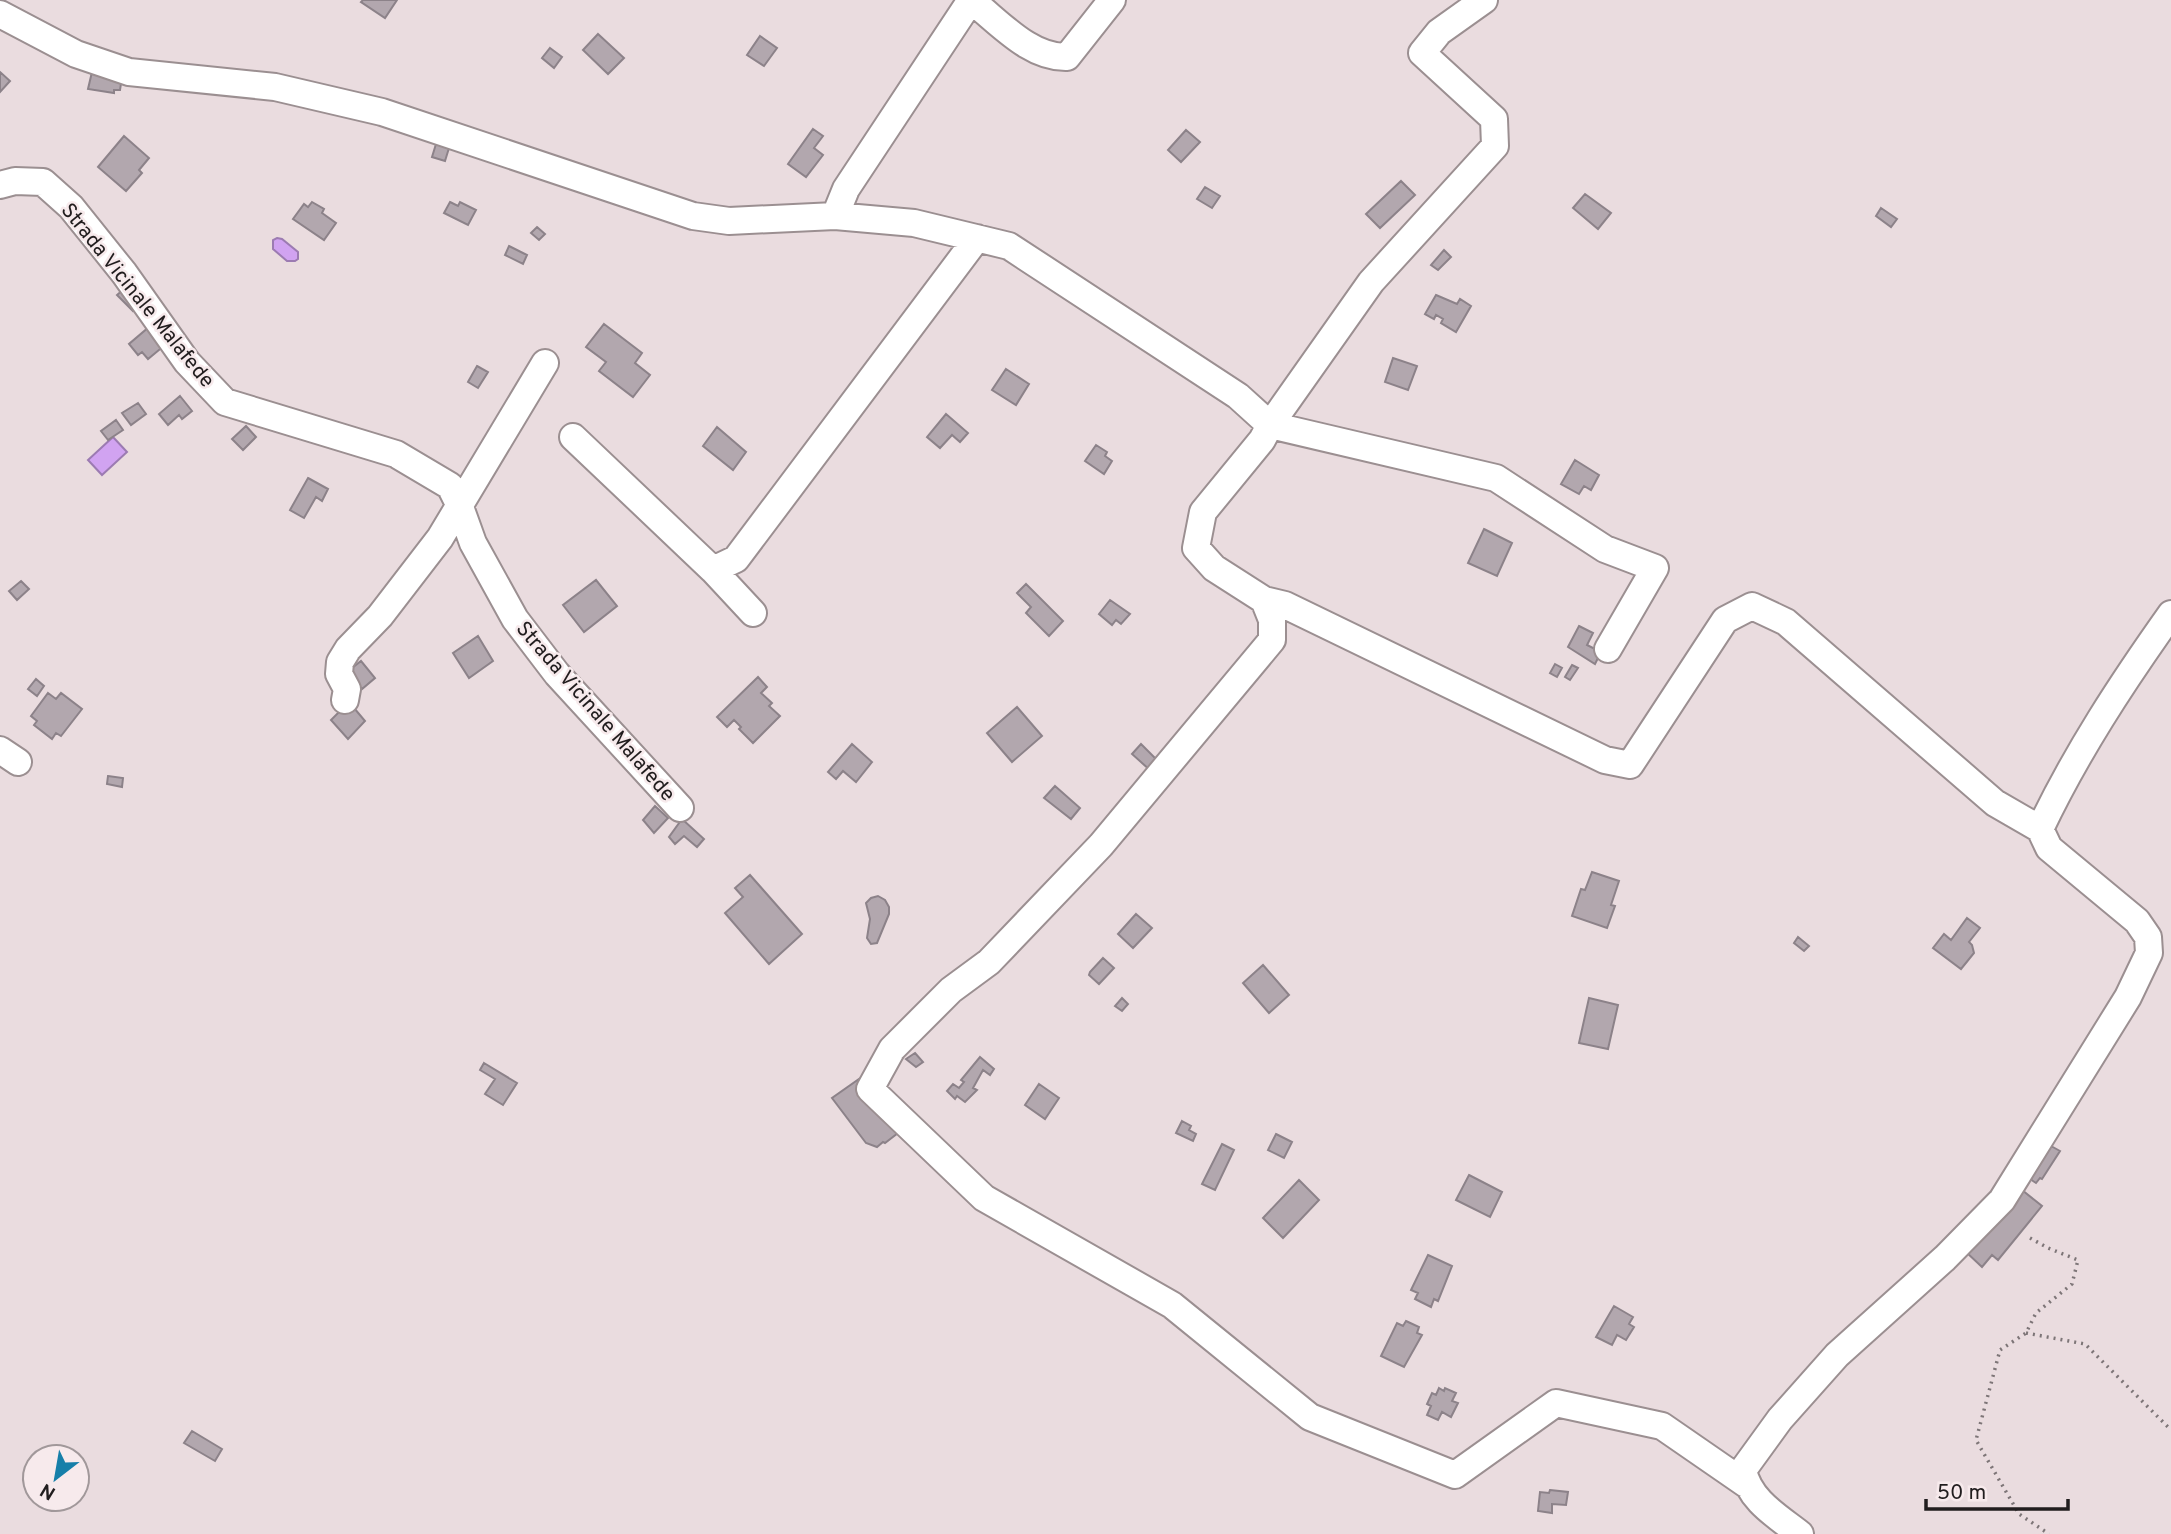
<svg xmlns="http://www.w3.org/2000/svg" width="2171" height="1534" viewBox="0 0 2171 1534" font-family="Overpass,sans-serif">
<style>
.water{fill:#d1a3f1;stroke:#9c7bb2;stroke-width:2}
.building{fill:#b2a7ae;stroke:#8c8289;stroke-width:2}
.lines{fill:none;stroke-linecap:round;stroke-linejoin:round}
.minor-casing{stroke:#9b8f91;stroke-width:30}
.path{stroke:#7d7577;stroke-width:3.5;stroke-dasharray:2 5;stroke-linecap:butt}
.minor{stroke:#fff;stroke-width:26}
.labels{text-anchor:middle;stroke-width:5;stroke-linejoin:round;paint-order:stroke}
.street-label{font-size:21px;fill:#211d1e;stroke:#f7eaec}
</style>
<rect width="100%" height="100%" fill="#eadcdf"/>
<path class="water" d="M277,238L282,239L298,252V259L295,261H287L273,249V240Z
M113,437L127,452L102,475L88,460Z"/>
<path class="building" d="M363,0H397L385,18L361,2Z
M598,34L624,58L608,74L583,50Z
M760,36L777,48L764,66L747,55Z
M550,48L562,57L554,68L542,58Z
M0,72L10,81L0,92Z
M92,72L122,77L120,90H114V93L88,89Z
M813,129L823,136L814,148L823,155L806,177L788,164Z
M1186,130L1200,142L1181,162L1168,150Z
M124,136L149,158L139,170L142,173L126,191L98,167Z
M436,144L449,148L445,161L432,157Z
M1401,181L1415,195L1380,228L1366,214Z
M1205,187L1220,196L1212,208L1197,199Z
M1585,194L1611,213L1598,229L1573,208Z
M312,202L324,209L322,213L336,223L324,240L293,219L304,204L308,207Z
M450,202L458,206L460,202L476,210L468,225L444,213Z
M1881,208L1897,219L1891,227L1876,216Z
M537,227L545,234L539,240L531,233Z
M509,246L527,255L523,264L505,255Z
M1444,250L1451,257L1438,270L1431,265Z
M125,288L141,303L133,311L117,295Z
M1436,295L1457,304L1460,299L1471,306L1456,332L1441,323L1443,319L1436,315L1434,319L1425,314Z
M604,324L642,353L635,363L650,375L633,397L599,371L606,362L586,347Z
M149,327L165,345L148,359L142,352L138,355L129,344Z
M1393,358L1417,366L1408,390L1385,382Z
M477,366L488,372L478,388L468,382Z
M1006,369L1029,384L1016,405L992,390Z
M180,396L192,411L182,419L179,415L168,425L159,414Z
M138,403L146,414L131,425L122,413Z
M946,414L968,433L960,442L952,435L940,448L927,437Z
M116,420L123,430L108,440L101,431Z
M246,426L256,437L243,450L232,439Z
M717,427L746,452L733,470L703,446Z
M1096,445L1107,452L1105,456L1112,461L1104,474L1085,461Z
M1575,460L1599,475L1591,490L1584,486L1579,494L1561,484Z
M308,478L328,489L322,501L316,497L304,518L290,510Z
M1484,529L1512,543L1497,576L1468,563Z
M596,580L617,606L584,632L563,605Z
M21,581L29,589L17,600L9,591Z
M1026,584L1063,621L1049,636L1026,613L1031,607L1017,593Z
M1110,600L1130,614L1121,624L1116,620L1112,625L1099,614Z
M1579,626L1593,633L1587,645L1601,652L1595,664L1568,647Z
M478,636L493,661L469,678L453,653Z
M361,661L375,678L362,689L347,672Z
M1555,664L1562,668L1557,677L1550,673Z
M1572,665L1578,668L1570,680L1565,677Z
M758,677L767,687L761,693L772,703L769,706L780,716L753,743L739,729L741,727L734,720L727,727L717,717Z
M36,679L44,686L37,696L28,689Z
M48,693L56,699L61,693L82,709L61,736L56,733L52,739L34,725L37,721L31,716Z
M349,702L365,721L348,739L331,720Z
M1017,707L1042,736L1012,762L987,733Z
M852,744L872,762L856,782L843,771L836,779L828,772Z
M1141,744L1159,762L1151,771L1132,754Z
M108,776L123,778L122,787L107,784Z
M1055,786L1080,808L1071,819L1044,798Z
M655,806L668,818L654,833L643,820Z
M682,819L704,839L697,847L684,836L675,844L669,837Z
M1592,872L1619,881L1611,905L1615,906L1607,928L1572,916L1581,889L1585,890Z
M750,875L802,934L769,964L725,913L743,897L735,888Z
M878,896L885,900L889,907V914L877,943L871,944L867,938L870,919L866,903L871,898Z
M1136,914L1152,928L1133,948L1118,934Z
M1967,918L1980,928L1969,942L1972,945L1974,953L1961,969L1933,948L1944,934L1951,940Z
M1798,937L1809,946L1804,951L1794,943Z
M1103,958L1114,968L1099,984L1089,975L1090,972Z
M1263,965L1289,995L1269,1013L1243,983Z
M1122,998L1128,1004L1122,1011L1115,1006Z
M1589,998L1618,1005L1608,1049L1579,1043Z
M915,1053L923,1062L916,1067L906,1059Z
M980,1057L994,1069L990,1075L983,1070L973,1088L977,1090L965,1102L957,1096L955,1099L947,1091L953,1084L959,1088L964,1082L961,1080Z
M484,1063L517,1083L503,1105L485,1094L495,1079L480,1070Z
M859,1079L861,1091L902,1130L885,1143L883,1142L877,1147L866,1143L832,1098Z
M1039,1084L1059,1098L1045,1119L1025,1105Z
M1182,1121L1191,1126L1189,1130L1196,1134L1193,1141L1176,1133Z
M1276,1134L1292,1142L1284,1158L1268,1150Z
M1222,1144L1234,1150L1215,1190L1202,1184Z
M2051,1146L2060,1151L2042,1179L2040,1178L2036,1183L2030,1179Z
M1469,1175L1502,1192L1490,1217L1456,1200Z
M1299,1180L1319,1200L1283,1238L1263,1218Z
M2022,1190L2042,1206L1998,1260L1992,1255L1982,1267L1966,1252Z
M1428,1255L1452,1266L1438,1301L1434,1299L1431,1307L1415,1299L1418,1293L1411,1290Z
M1614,1306L1633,1317L1629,1324L1634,1327L1626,1340L1617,1335L1612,1345L1596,1337Z
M1406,1321L1419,1327L1417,1333L1422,1335L1404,1367L1381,1356L1397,1323L1403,1326Z
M1439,1388L1444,1391L1445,1388L1456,1393L1452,1401L1458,1403L1451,1417L1442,1412L1438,1420L1427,1415L1431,1406L1427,1404L1432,1393L1436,1395Z
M192,1431L222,1449L215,1461L184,1443Z
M1550,1490L1568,1492L1566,1505L1552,1504V1513L1538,1511L1540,1492L1549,1493Z"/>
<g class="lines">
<g class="minor-casing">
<path id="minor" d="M1484,0L1439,32L1422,53L1494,119L1495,146L1371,282L1270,425L1496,478L1605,549L1655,568L1608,649
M972,1C1000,23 1030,58 1067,57L1112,0
M0,14L76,54L129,72L275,87L382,112L693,216L729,221L835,216L914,223L1009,246L1238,396L1270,425L1262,440L1203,512L1196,548L1214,568L1264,600L1272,620V640L1101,845L989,962L951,990L892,1049L870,1089L984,1198L1172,1305L1310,1417L1455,1475L1556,1403L1662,1426L1746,1484
M0,185L15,181L43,182L71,207L124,273L187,362L225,402L396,454L450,486L459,504L473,543L515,619L557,674L680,808
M835,216L846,189L971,0
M573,437L713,570L753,613
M713,570L736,559L977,238
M1264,600L1285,605L1605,760L1630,765L1725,620L1752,606L1786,622L1995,803L2040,829
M345,700L347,689L339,674L340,662L348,649L380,616L440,538L545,363
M0,750L18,762
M1800,1534C1777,1516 1749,1500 1743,1470L1780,1419L1837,1355L1945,1258L2002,1200L2128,997L2149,953L2148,937L2137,921L2049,848L2040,829C2076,753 2122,683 2171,614"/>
</g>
<path class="path" d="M2030,1238L2048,1248L2078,1260L2072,1284L2036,1313L2026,1333L2000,1350L1976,1440L2019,1514L2049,1534
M2026,1333L2085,1344L2171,1430"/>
<use href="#minor" class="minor"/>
</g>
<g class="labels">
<g class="street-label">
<text transform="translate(138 295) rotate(51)" y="7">Strada Vicinale Malafede</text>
<text transform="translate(596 711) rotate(49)" y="7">Strada Vicinale Malafede</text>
</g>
</g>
<g transform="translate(56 1478) rotate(211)"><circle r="33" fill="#f7eaec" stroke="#a1989a" stroke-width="2"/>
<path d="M0-5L12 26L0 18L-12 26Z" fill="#167fa9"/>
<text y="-10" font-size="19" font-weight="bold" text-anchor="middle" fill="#211d1e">N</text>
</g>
<path d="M1926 1499v10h142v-10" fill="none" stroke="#211d1e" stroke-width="3.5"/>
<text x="1937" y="1499" font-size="21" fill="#211d1e" stroke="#f7eaec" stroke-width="5" paint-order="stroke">50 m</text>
</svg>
